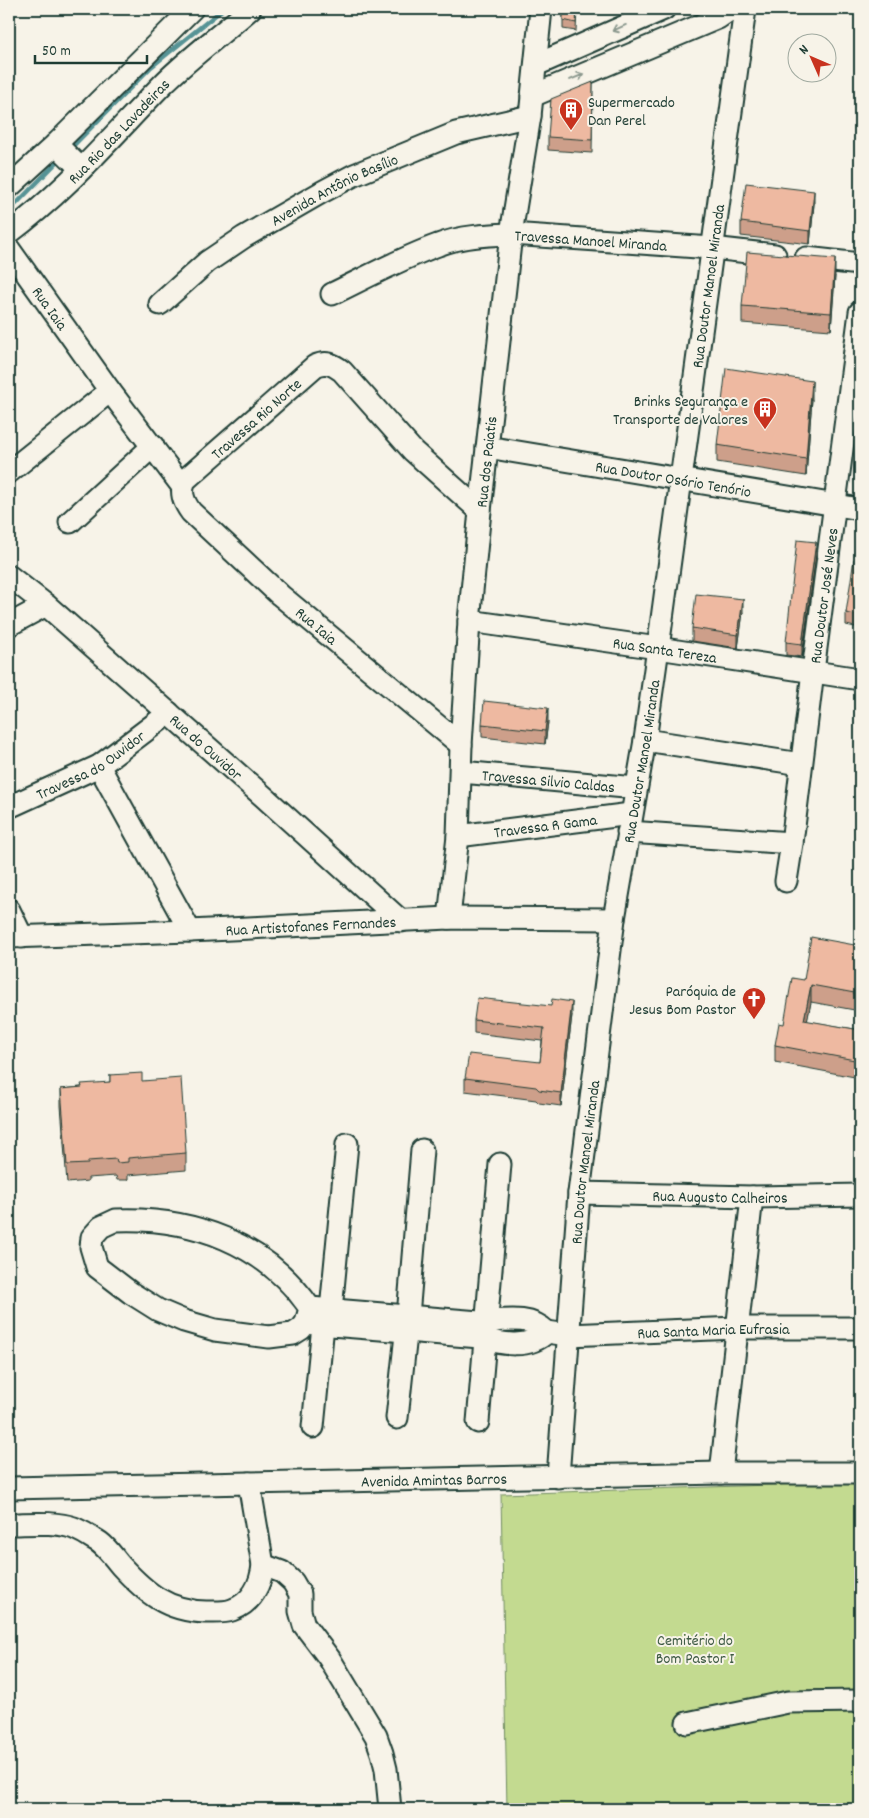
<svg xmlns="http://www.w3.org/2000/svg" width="869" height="1818" viewBox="0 0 869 1818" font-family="Dekko,sans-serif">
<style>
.green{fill:#c3da90;stroke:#718c62}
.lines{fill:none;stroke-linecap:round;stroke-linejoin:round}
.stream{stroke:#579395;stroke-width:4.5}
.minor-casing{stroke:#1f3d34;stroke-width:25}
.minor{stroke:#f7f3e8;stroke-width:21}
.wall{fill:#cd9f8a;stroke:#1f3d34}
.shaded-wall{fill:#a78271;stroke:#1f3d34}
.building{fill:#eeb9a1;stroke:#1f3d34}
.oneway{stroke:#8b988e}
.labels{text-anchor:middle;stroke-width:4;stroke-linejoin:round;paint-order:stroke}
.poi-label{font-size:16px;fill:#1f3d34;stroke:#f7f3e8;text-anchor:end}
.street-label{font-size:16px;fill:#1f3d34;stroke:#f7f3e8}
.park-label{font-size:16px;fill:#405c46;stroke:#f7f3e8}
</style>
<rect width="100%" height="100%" fill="#f7f3e8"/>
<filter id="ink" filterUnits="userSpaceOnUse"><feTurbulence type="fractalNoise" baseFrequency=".02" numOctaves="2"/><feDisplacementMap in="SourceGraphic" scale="10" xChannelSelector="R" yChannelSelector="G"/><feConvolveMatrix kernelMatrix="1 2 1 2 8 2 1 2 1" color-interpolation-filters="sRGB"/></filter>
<g filter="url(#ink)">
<path class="green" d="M860,1482V1809H507L501,1494Z"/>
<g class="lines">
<path class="stream" d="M70,149L151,67L223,9
M9,209L16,204L61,158"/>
<g class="minor-casing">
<g id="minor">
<path d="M536,65L664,9"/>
<path d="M532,96L718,18L731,9"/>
<path d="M56,144L81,169"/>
<path d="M9,187L56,144L192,9"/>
<path id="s1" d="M9,233C66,191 113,135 163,84C190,57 222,34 250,9"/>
<path id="s2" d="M9,249L110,391L182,486"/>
<path d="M806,258L860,264"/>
<path id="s3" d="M332,294C367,277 402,258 438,245C461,236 487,235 511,234L712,248L775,255"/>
<path id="s4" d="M160,304L207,262L244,237L322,192L354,175L456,133L530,116"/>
<path id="s5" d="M487,447L860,509"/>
<path d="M9,472L110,391"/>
<path d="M70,522L153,446"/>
<path id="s6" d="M9,576L46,605L263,796L401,921"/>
<path id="s7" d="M469,621L658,648L860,679"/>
<path d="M9,625L46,605"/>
<path d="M645,740L801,764"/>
<path id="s8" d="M461,745L280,595L191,512C183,501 180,492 185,480L315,366C326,361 333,364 342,371L413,451L480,511"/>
<path d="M99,766L190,931"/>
<path id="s9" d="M461,772L636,788"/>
<path id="s10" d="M9,807L99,766L169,713"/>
<path d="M628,832L792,843"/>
<path id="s11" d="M458,836L631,814"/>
<path id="s12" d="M786,881L792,843L813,671L860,312"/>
<path d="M9,910L22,937"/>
<path id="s13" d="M449,918L458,836L461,745L469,621L480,511L511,234L530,116L541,9"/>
<path id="s14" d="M9,937L190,931L449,918L614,919"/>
<path id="s15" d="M579,1193L752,1197L860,1195"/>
<path d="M116,1220C193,1217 265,1243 310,1308L306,1323L301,1329L293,1334L269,1337L215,1330L184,1321L158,1310L131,1293L97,1267L91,1247L92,1237L101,1227Z"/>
<path d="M310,1308L479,1322C503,1321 529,1314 547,1332"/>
<path d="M331,1310L347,1144"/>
<path id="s16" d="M306,1323L480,1337C501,1345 530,1349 547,1332L568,1335L737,1328H860"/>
<path d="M397,1418L408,1316L422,1150"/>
<path d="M478,1422L500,1164"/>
<path d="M313,1427L323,1325"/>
<path d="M721,1473L752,1197"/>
<path id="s17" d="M558,1477L579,1193L614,919L645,740L658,648L745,9"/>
<path id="s18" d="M9,1488L721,1473H860"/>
<path d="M9,1524C29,1524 54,1521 74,1528C81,1531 88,1535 94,1539C105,1544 113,1557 121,1566C146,1593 167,1611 206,1612C215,1612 223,1613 232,1610C252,1603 261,1584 263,1565L249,1483"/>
<path d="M263,1565L282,1572L293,1582L300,1594V1611L304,1625L329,1658L376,1736L382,1753L386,1769L390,1809"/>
<path d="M687,1723L788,1702L860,1701"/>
</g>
</g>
<use href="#minor" class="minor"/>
</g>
<path class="wall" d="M563,9H577L576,31L563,29Z
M593,82L592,153L548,150V137Z
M814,204L810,244L741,236V222Z
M835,276L831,330L742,323V306Z
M812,399L806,476L717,462V445Z
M816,555L802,657L786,655V642Z
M860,560V628L846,625V613Z
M743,612L738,648L692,641V628Z
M548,722L545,744L482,737V724Z
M860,946V1011L811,1002L807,1021L860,1030V1078L775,1062V1045L804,980Z
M572,1015L561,1106L539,1103L536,1100L465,1091V1078L540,1062L542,1041L474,1033V1020Z
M110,1075L142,1081L186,1153V1170L128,1175V1180H117L116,1176L88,1178V1181L67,1183L61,1106V1089L81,1087L110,1082Z"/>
<path class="shaded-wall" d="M814,191V204L810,244V231Z
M835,259V276L831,330V313Z
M812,381V399L806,476V459Z
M816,542V555L802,657V644Z
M743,599V612L738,648V635Z
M548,708V722L545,744V731Z
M811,985V1002L804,1038V1020Z
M572,1002V1015L561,1106V1093Z"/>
<path class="building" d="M563,9H577L576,23L563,20Z
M593,82L592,140L548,137L551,99Z
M746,183L814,191L810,231L741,222Z
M747,252L835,259L831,313L742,306Z
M726,368L812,381L806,459L717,445Z
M797,540L816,542L802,644L786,642Z
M854,559L860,560V616L846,613Z
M696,594L743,599L738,635L692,628Z
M484,701L548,708L545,731L482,724Z
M811,937L860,946V994L811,985L804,1020L860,1030V1061L775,1045L779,1023L784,1024L792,978L804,980Z
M477,998L551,1006L552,999L572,1002L561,1093L539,1090L536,1087L465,1078L469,1054L540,1062L544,1028L474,1020Z
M142,1073V1081L181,1078L186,1153L128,1158V1162L117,1163L116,1159L88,1161V1164L67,1165L61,1089L82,1087L81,1084L110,1082V1075Z
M859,1131H860V1160Z"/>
<defs><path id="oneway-shaft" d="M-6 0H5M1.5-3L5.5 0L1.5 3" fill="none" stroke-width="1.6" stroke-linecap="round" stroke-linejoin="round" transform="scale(1.25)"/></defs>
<g class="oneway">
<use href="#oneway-shaft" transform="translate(619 28) rotate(156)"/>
<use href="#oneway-shaft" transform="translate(577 77) rotate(-23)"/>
</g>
</g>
<defs>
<g id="building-pin" transform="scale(1.25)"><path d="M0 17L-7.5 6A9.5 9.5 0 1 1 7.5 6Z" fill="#c8321e" stroke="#f7f3e8"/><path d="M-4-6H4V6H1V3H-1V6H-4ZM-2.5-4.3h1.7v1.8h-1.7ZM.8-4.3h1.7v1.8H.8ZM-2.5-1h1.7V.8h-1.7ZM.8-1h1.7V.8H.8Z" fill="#fff"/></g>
<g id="church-pin" transform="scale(1.25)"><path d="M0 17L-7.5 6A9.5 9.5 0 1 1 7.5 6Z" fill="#c8321e" stroke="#f7f3e8"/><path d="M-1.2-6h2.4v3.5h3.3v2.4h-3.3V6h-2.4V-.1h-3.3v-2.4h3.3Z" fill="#fff"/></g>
</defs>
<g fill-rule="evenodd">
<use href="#building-pin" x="571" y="110"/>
<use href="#building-pin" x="765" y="409"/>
<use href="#church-pin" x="754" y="999"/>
</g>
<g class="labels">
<g class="poi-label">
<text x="588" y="107" text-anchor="start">Supermercado<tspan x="588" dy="18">Dan Perel</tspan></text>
<text x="748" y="406">Brinks Segurança e<tspan x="748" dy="18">Transporte de Valores</tspan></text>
<text x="736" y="996">Paróquia de<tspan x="736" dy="18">Jesus Bom Pastor</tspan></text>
</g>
<g class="street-label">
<text dy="6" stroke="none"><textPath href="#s1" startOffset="150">Rua Rio das Lavadeiras</textPath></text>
<text dy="6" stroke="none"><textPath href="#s4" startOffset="210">Avenida Antônio Basílio</textPath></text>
<text dy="6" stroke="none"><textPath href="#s3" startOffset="271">Travessa Manoel Miranda</textPath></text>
<text dy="6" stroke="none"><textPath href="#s17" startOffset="1201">Rua Doutor Manoel Miranda</textPath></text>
<text dy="6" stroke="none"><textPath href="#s2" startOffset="72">Rua Iaia</textPath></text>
<text dy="6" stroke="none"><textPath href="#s8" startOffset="485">Travessa Rio Norte</textPath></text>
<text dy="6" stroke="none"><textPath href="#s13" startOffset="458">Rua dos Paiatis</textPath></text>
<text dy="6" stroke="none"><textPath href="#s5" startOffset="189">Rua Doutor Osório Tenório</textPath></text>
<text dy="6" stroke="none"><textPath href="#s12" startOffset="288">Rua Doutor José Neves</textPath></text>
<text transform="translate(317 625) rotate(40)" y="6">Rua Iaia</text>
<text dy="6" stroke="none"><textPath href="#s7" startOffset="198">Rua Santa Tereza</textPath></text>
<text dy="6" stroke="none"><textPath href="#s6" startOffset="261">Rua do Ouvidor</textPath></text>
<text dy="6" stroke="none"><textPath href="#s17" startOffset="721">Rua Doutor Manoel Miranda</textPath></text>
<text dy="6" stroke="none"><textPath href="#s10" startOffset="92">Travessa do Ouvidor</textPath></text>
<text dy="6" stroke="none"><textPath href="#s9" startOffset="88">Travessa Silvio Caldas</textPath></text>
<text dy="6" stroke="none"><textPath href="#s11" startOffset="88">Travessa R Gama</textPath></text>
<text dy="6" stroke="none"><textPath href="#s14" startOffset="302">Rua Artistofanes Fernandes</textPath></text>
<text dy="6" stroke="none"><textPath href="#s17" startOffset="316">Rua Doutor Manoel Miranda</textPath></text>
<text dy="6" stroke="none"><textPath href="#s15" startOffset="141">Rua Augusto Calheiros</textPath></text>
<text dy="6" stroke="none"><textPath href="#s16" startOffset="412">Rua Santa Maria Eufrasia</textPath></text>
<text dy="6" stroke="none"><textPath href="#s18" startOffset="425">Avenida Amintas Barros</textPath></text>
</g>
<g class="park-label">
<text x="695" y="1645">Cemitério do<tspan x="695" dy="18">Bom Pastor I</tspan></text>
</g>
</g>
<rect width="869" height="1818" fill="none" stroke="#f7f3e8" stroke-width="30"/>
<rect x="15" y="15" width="839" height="1788" fill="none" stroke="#1f3d34" stroke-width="2" filter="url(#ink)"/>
<g transform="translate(812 58) rotate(315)"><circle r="24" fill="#f7f3e8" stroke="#a1aaa0"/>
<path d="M0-4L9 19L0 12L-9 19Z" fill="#c8321e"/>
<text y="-8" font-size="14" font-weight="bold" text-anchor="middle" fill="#1f3d34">N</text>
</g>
<path d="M35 55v8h112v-8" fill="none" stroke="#1f3d34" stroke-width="2.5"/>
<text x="42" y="55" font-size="15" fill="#1f3d34" stroke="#f7f3e8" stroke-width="4" paint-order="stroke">50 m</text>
</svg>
